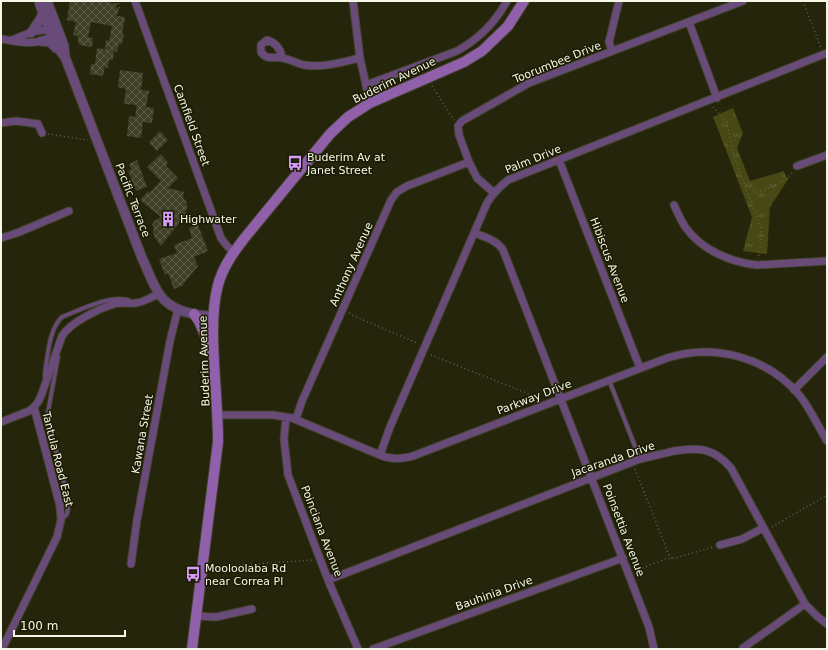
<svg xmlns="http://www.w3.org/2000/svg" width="828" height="650" viewBox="0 0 828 650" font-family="'DejaVu Sans',sans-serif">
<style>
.park{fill:url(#park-tufts)}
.building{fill:url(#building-cross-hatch)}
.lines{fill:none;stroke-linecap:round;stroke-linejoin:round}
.service-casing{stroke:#41422a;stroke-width:5.5}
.minor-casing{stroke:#41422a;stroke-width:9}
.tertiary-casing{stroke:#41422a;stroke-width:11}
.secondary-casing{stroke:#41422a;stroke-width:12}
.path{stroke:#63644d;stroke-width:1.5;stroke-dasharray:1 3;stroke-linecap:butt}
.service{stroke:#694b79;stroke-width:3.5}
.minor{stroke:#694b79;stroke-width:7}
.tertiary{stroke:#694b79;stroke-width:9}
.secondary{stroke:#9060ab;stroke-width:10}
.labels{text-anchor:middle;stroke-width:3;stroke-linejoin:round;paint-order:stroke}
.street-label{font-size:11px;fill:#f5f7e7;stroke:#1b1b03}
.poi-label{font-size:11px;fill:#f5f7e7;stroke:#1b1b03;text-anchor:start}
</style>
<defs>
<pattern id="park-tufts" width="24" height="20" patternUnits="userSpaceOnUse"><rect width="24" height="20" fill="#474813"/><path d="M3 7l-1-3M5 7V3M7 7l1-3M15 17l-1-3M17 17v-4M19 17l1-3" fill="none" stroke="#626335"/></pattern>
<pattern id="building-cross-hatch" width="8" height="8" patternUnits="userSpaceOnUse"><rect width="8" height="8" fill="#3e3f26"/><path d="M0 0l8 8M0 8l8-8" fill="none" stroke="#5a5c46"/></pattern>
</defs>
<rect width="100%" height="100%" fill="#24250b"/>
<path class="park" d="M733,108L743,133L737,148L750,181L784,171L786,177L789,178L770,207L767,254L743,251L752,217L713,117Z"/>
<path class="building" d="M70,1H102L117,4L116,7L119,8L117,16L125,17L122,34H124L122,44H119L117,52L114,51L113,60H109L108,68L105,67L103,76L90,74L91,64H95L97,48L105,49L106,40L109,41L112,26L91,22L88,37L93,38L92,47L79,45V42H78V36L73,35L76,22L67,20Z
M120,70L143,73L141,90L149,91L146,107L154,108L152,123L143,122L141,138L127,136L129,116L135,117L137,105L124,104L126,89L118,87Z
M160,131L168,140L157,151L149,142Z
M161,154L168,163L166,166L178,178L168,188L184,192L183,198L187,202L186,205L188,207L185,212L187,213L161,246L155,238L153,232L154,227L152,225L154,221L161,217L140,200L148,191L149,193L161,181L147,167Z
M137,160L147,187L136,191L128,171L131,170L129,164Z
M198,225L208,251L194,257L198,266L183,284L184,285L174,289L168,273L165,275L159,259L177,253L174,245L192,238L189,228Z"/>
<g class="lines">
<g class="service-casing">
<path id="service" d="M58,357L48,412L49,424L65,487L68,509L67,514L62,519
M45,378V372C48,355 49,329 62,317C80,310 109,295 128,300
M609,380L640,459"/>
</g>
<g class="minor-casing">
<path id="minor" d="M135,1L221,238L227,246L234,252
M353,1L360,58L370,103
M689,22L717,98
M1,39C16,41 31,46 46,39
M12,40C25,35 39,28 52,30
M612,51L609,42L619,1
M282,58C281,49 275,42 267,40L261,45V52C267,61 275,56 283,58C291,60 297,63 304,65C323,68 342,62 360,58
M366,85L457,51C479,39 495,23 507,1
M1,123L16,121L38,124L42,133
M559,160L640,368
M797,166L827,155
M493,192L477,178L469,162L459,135L458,126L462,121L529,83L743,1
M674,205C678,213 681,221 686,228C702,250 730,262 757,265L827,261
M475,233C484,237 497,240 503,250L649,627L654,649
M1,238L17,233L69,211
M794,390L827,357
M218,415H273L292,418L380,455C391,460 401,459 413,456L667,358C714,343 768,357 800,396C811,410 818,426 827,441
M286,417L284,439L288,475L328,580L358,649
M296,419L302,401L391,200L397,192L407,186L469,162
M1,422L29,411L34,407
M380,455L390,427L487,203C493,193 499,187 508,180L827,53
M720,545L742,539L763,528
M131,564L137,520L170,341L178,309
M328,580L640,459C651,456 663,454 674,451C699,447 714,448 731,468L805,604L818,617L827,624
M196,616L216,617L252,609
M743,648L805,604
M2,649L57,537L61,520L60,506L34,407L38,402L41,396L62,336C71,322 98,309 114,304C121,302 129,304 136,303C144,302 151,297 159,294
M373,649L623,558"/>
</g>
<g class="tertiary-casing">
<path id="tertiary" d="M39,1L40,5C47,23 52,43 65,57
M47,1L64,46L65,57L142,258C148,270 152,284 160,295C171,311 195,316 214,316
M31,33L41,18L43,13
M41,41L50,42L56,48"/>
</g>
<g class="secondary-casing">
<path id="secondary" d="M194,314L199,321L212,351
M192,649L218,442C218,405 213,368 213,331C213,316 214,300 218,285C223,266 235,250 247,235L330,134L348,117L370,103L464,62L482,51L508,26L524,1"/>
</g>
<path class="path" d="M111,1L118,2L120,8
M803,1L821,48
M432,86L454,120
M713,107L727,122L733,153L745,186L757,192C772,188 784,182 794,171
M48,134L88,140
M745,186L761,228L762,234L758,259
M349,313L354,316L417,343
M431,355L534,396L538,401
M635,469L669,555L672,558
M772,527L827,495
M211,567L313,560
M635,571L665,559L675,558L713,547"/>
<use href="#service" class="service"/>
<use href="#minor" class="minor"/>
<use href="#tertiary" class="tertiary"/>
<use href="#secondary" class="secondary"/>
</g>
<defs>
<g id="bus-bare" transform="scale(1.2)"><path d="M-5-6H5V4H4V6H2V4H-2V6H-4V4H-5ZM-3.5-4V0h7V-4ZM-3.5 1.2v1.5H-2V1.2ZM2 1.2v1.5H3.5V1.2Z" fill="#d79bf9" stroke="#1b1b03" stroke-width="2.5" paint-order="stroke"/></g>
<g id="building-bare" transform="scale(1.2)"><path d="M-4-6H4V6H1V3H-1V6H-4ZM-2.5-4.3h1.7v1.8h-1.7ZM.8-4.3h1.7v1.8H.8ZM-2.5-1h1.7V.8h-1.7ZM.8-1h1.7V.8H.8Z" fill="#d79bf9" stroke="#1b1b03" stroke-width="2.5" paint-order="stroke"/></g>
</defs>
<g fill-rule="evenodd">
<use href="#bus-bare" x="295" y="163"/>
<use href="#building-bare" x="168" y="219"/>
<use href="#bus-bare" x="193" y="574"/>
</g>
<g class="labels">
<g class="street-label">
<text transform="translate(557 62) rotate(-22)" y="4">Toorumbee Drive</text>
<text transform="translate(394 80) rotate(-26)" y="4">Buderim Avenue</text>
<text transform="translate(192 125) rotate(70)" y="4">Camfield Street</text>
<text transform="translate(533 159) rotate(-22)" y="4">Palm Drive</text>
<text transform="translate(133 200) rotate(69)" y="4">Pacific Terrace</text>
<text transform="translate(610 260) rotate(69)" y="4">Hibiscus Avenue</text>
<text transform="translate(351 264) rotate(-66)" y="4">Anthony Avenue</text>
<text transform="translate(204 361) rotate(-92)" y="4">Buderim Avenue</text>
<text transform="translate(534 397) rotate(-21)" y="4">Parkway Drive</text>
<text transform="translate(142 434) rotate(-80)" y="4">Kawana Street</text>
<text transform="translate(58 459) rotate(76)" y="4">Tantula Road East</text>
<text transform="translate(613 459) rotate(-19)" y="4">Jacaranda Drive</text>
<text transform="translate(624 530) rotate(69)" y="4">Poinsettia Avenue</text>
<text transform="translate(322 531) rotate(69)" y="4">Poinciana Avenue</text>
<text transform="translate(494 593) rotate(-20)" y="4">Bauhinia Drive</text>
</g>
<g class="poi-label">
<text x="307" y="161">Buderim Av at<tspan x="307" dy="13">Janet Street</tspan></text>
<text x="180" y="223">Highwater</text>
<text x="205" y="572">Mooloolaba Rd<tspan x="205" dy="13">near Correa Pl</tspan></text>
</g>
</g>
<rect width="828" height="650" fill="none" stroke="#f5f7e7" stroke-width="4"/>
<path d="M14 630v6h111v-6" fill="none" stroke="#f5f7e7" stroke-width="2"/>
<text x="20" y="630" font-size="12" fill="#f5f7e7" stroke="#1b1b03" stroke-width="3" paint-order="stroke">100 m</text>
</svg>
